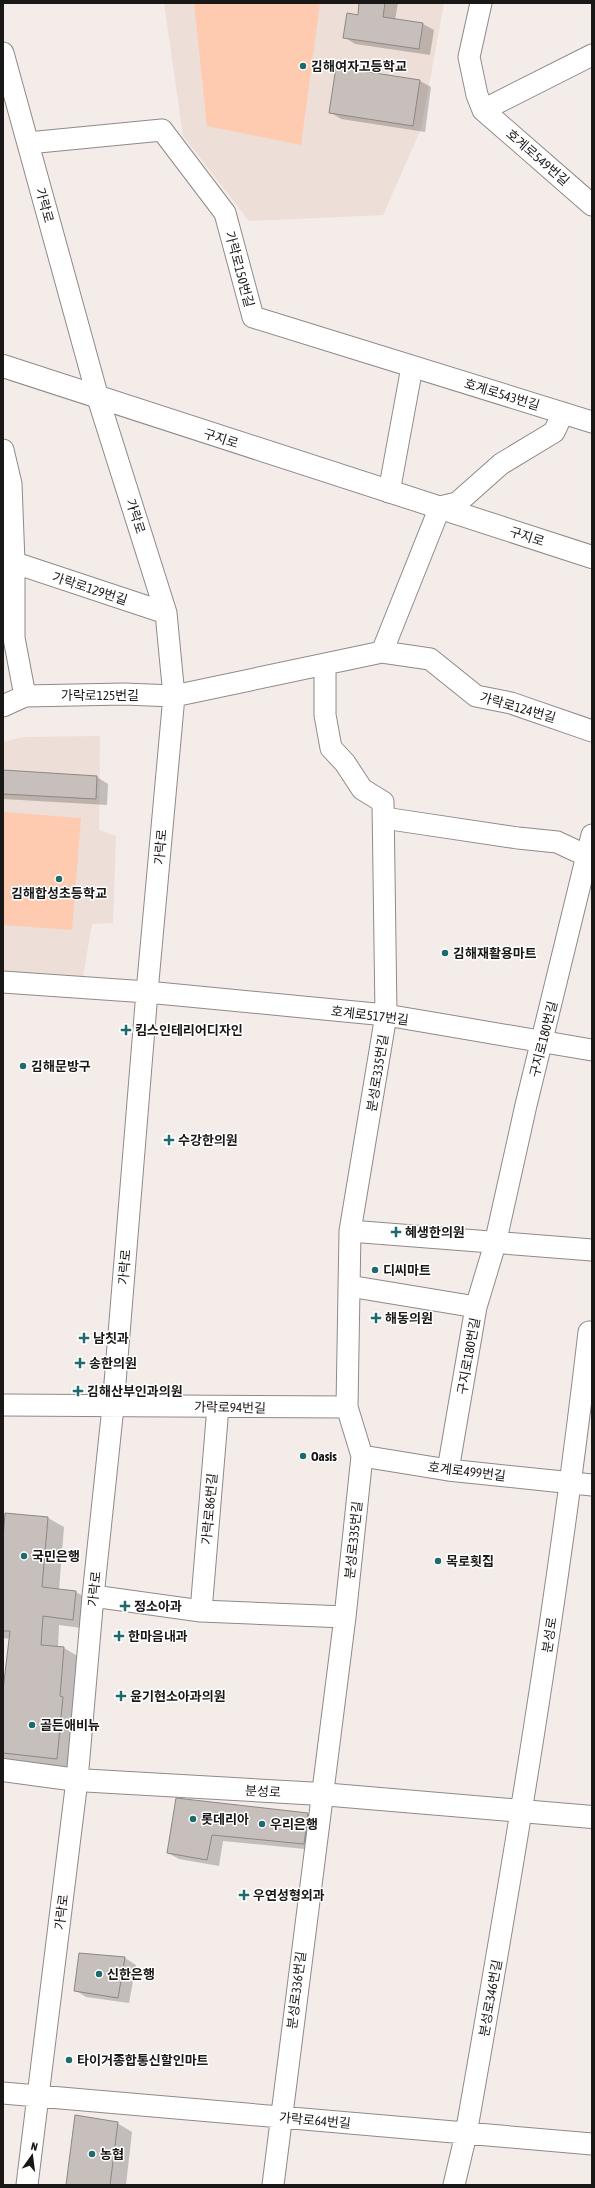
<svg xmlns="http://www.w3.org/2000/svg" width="595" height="2188" viewBox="0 0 595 2188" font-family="'Asap Condensed','Noto Sans KR',sans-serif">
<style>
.built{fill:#edded7}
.green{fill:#fecbb1}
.shadow{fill:#0003}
.building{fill:#c6bfbc;stroke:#8e8885}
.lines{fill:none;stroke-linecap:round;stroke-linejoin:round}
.minor-casing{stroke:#908a87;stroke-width:23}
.major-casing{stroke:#908a87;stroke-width:24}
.minor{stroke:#fff;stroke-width:21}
.major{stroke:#fff;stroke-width:22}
.poi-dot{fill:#1e6b6d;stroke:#fff;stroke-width:1.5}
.labels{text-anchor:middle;stroke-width:3;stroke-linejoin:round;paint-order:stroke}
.poi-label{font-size:13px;font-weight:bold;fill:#1a1817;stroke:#fff;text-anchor:start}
.street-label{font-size:13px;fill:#1a1817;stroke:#fff}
</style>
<rect width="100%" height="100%" fill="#f3ece9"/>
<path class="built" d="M164,3H444L421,129L383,215L249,221L183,136Z
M100,736L99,830L116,836L113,923L92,924L83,977L3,971V742L23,737Z"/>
<path class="green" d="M194,3H320L301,145L207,126Z
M3,812L81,818L72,930L3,925Z"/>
<path class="shadow" d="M360,3H398L395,20L423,24L434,30L430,55L355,44L344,37L359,16Z
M337,68L420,81L431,87L425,132L341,119L330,112Z
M3,771L97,777L108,784L107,805L3,799Z
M48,1518L64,1527L59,1590L76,1592L93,1602L89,1629L59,1625L58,1647L64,1648L81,1658L73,1768L3,1761V1691L10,1639L3,1638V1550Z
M177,1799L308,1814L319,1821L315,1850L223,1841L219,1866L179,1859L168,1853Z
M80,1954L125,1958L136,1965L129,2003L86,1997L75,1990Z
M117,2123L132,2132L126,2185H67Z"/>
<path class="building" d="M359,3H385L383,17L423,23L419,49L343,38L347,13L358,15Z
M336,67L420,80L413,126L329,113Z
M3,770L97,776L96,799L3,794Z
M5,1513L48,1517L42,1587L76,1591L73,1620L43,1616L41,1645L64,1647L60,1696L63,1697L57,1759L3,1753V1690L10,1631H3V1538Z
M176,1798L308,1813L304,1844L212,1835L207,1860L167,1853Z
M79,1953L125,1957L118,1998L74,1991Z
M75,2115L118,2122L110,2185H66Z"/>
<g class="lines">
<g class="minor-casing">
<path id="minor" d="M481,3L469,57L477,95L483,110L592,205
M3,53L98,398L166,613L174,696L147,992L113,1407L93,1596L77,1780L27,2185
M483,110L592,55
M28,143L162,130L225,213L253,317L592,422
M3,450L11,484L14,562V638L25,696
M389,492L412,367
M3,559L166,613
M382,652L440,507L457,503L501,464L554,432L563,413
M3,706L25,696L124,694L174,696L382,652L430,659L476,696L511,703L592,731
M384,818L518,838L557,842L587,856
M3,982L147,992L386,1015L592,1050
M350,1231L592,1250
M349,1286L476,1307
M3,1405L347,1407
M362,1456L448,1470L592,1485
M448,1470L476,1307L495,1244L526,1105L592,835
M93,1596L201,1611L218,1407
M201,1611L345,1617
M3,2093L592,2144
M273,2185L345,1617L362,1456L347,1407L350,1231L386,1015L383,802L362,789L345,763L331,748L325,715V664
M454,2185L466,2134C513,1867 558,1601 589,1332"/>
</g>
<g class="major-casing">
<path id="major" d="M3,366L592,557
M3,1770L77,1780L321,1794L592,1817"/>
</g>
<use href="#minor" class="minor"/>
<use href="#major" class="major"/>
</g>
<g class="poi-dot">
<circle cx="303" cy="66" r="4"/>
<circle cx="59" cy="879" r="4"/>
<circle cx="445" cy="953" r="4"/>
<path d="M124 1024h4v4h4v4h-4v4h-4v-4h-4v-4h4z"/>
<circle cx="23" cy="1066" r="4"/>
<path d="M167 1134h4v4h4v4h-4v4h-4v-4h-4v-4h4z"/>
<path d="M394 1226h4v4h4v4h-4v4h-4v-4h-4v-4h4z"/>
<circle cx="375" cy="1270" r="4"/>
<path d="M374 1312h4v4h4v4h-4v4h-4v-4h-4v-4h4z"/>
<path d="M82 1332h4v4h4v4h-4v4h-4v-4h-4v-4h4z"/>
<path d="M78 1357h4v4h4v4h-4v4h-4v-4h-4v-4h4z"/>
<path d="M76 1385h4v4h4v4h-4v4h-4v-4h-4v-4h4z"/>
<circle cx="303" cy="1456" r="4"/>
<circle cx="24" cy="1556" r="4"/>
<circle cx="438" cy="1561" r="4"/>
<path d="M123 1600h4v4h4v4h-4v4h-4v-4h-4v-4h4z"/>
<path d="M117 1630h4v4h4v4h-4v4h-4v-4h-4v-4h4z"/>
<path d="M119 1690h4v4h4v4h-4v4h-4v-4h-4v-4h4z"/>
<circle cx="32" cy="1725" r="4"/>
<circle cx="193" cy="1819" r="4"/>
<circle cx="262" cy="1824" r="4"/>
<path d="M242 1889h4v4h4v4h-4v4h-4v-4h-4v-4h4z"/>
<circle cx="99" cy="1974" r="4"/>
<circle cx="69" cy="2060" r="4"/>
<circle cx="92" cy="2154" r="4"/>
</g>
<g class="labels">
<g class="poi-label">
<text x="311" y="71">김해여자고등학교</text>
<text x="59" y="898" text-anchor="middle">김해합성초등학교</text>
<text x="453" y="958">김해재활용마트</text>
<text x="135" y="1035">킴스인테리어디자인</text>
<text x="31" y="1071">김해문방구</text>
<text x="178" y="1145">수강한의원</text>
<text x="405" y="1237">혜생한의원</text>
<text x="383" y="1275">디씨마트</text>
<text x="385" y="1323">해동의원</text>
<text x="93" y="1343">남칫과</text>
<text x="89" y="1368">송한의원</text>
<text x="87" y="1396">김해산부인과의원</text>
<text x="311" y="1461">Oasis</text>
<text x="32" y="1561">국민은행</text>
<text x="446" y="1566">목로횟집</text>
<text x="134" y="1611">정소아과</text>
<text x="128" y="1641">한마음내과</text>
<text x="130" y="1701">윤기현소아과의원</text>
<text x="40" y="1730">골든애비뉴</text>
<text x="201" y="1824">롯데리아</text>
<text x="270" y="1829">우리은행</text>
<text x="253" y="1900">우연성형외과</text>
<text x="107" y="1979">신한은행</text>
<text x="77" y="2065">타이거종합통신할인마트</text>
<text x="100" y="2159">농협</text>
</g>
<g class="street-label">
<text transform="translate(538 157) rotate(41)" y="5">호계로549번길</text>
<text transform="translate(45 205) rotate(75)" y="5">가락로</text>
<text transform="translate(240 269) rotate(75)" y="5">가락로150번길</text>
<text transform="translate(502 394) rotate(17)" y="5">호계로543번길</text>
<text transform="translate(221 438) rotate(18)" y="5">구지로</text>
<text transform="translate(136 516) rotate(72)" y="5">가락로</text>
<text transform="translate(527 536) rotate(18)" y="5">구지로</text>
<text transform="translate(90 588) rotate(18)" y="5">가락로129번길</text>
<text x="100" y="700">가락로125번길</text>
<text transform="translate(518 707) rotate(16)" y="5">가락로124번길</text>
<text transform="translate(160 847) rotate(-85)" y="5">가락로</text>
<text transform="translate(370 1015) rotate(7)" y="5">호계로517번길</text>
<text transform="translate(543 1039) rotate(-76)" y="5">구지로180번길</text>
<text transform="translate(377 1073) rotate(-81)" y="5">분성로335번길</text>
<text transform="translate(124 1267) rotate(-85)" y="5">가락로</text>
<text transform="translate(468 1356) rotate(-80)" y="5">구지로180번길</text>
<text transform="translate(230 1407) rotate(1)" y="5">가락로94번길</text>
<text transform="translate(467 1471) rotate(7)" y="5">호계로499번길</text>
<text transform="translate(209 1509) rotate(-85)" y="5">가락로86번길</text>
<text transform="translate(353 1540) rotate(-84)" y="5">분성로335번길</text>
<text transform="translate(94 1589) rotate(-84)" y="5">가락로</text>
<text transform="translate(549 1635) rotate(-81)" y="5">분성로</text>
<text transform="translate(263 1791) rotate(3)" y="5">분성로</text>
<text transform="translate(61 1912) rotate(-83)" y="5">가락로</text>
<text transform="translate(296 1990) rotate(-83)" y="5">분성로336번길</text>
<text transform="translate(490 1998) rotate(-80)" y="5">분성로346번길</text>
<text transform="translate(315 2120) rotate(5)" y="5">가락로64번길</text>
</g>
</g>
<rect width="595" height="2188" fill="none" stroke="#1a1817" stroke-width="8"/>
<g transform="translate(32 2156) rotate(14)" stroke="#ffffff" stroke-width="3" paint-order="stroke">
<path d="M0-3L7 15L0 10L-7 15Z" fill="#1a1817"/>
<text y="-6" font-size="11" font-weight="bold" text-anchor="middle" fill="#1a1817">N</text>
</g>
</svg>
